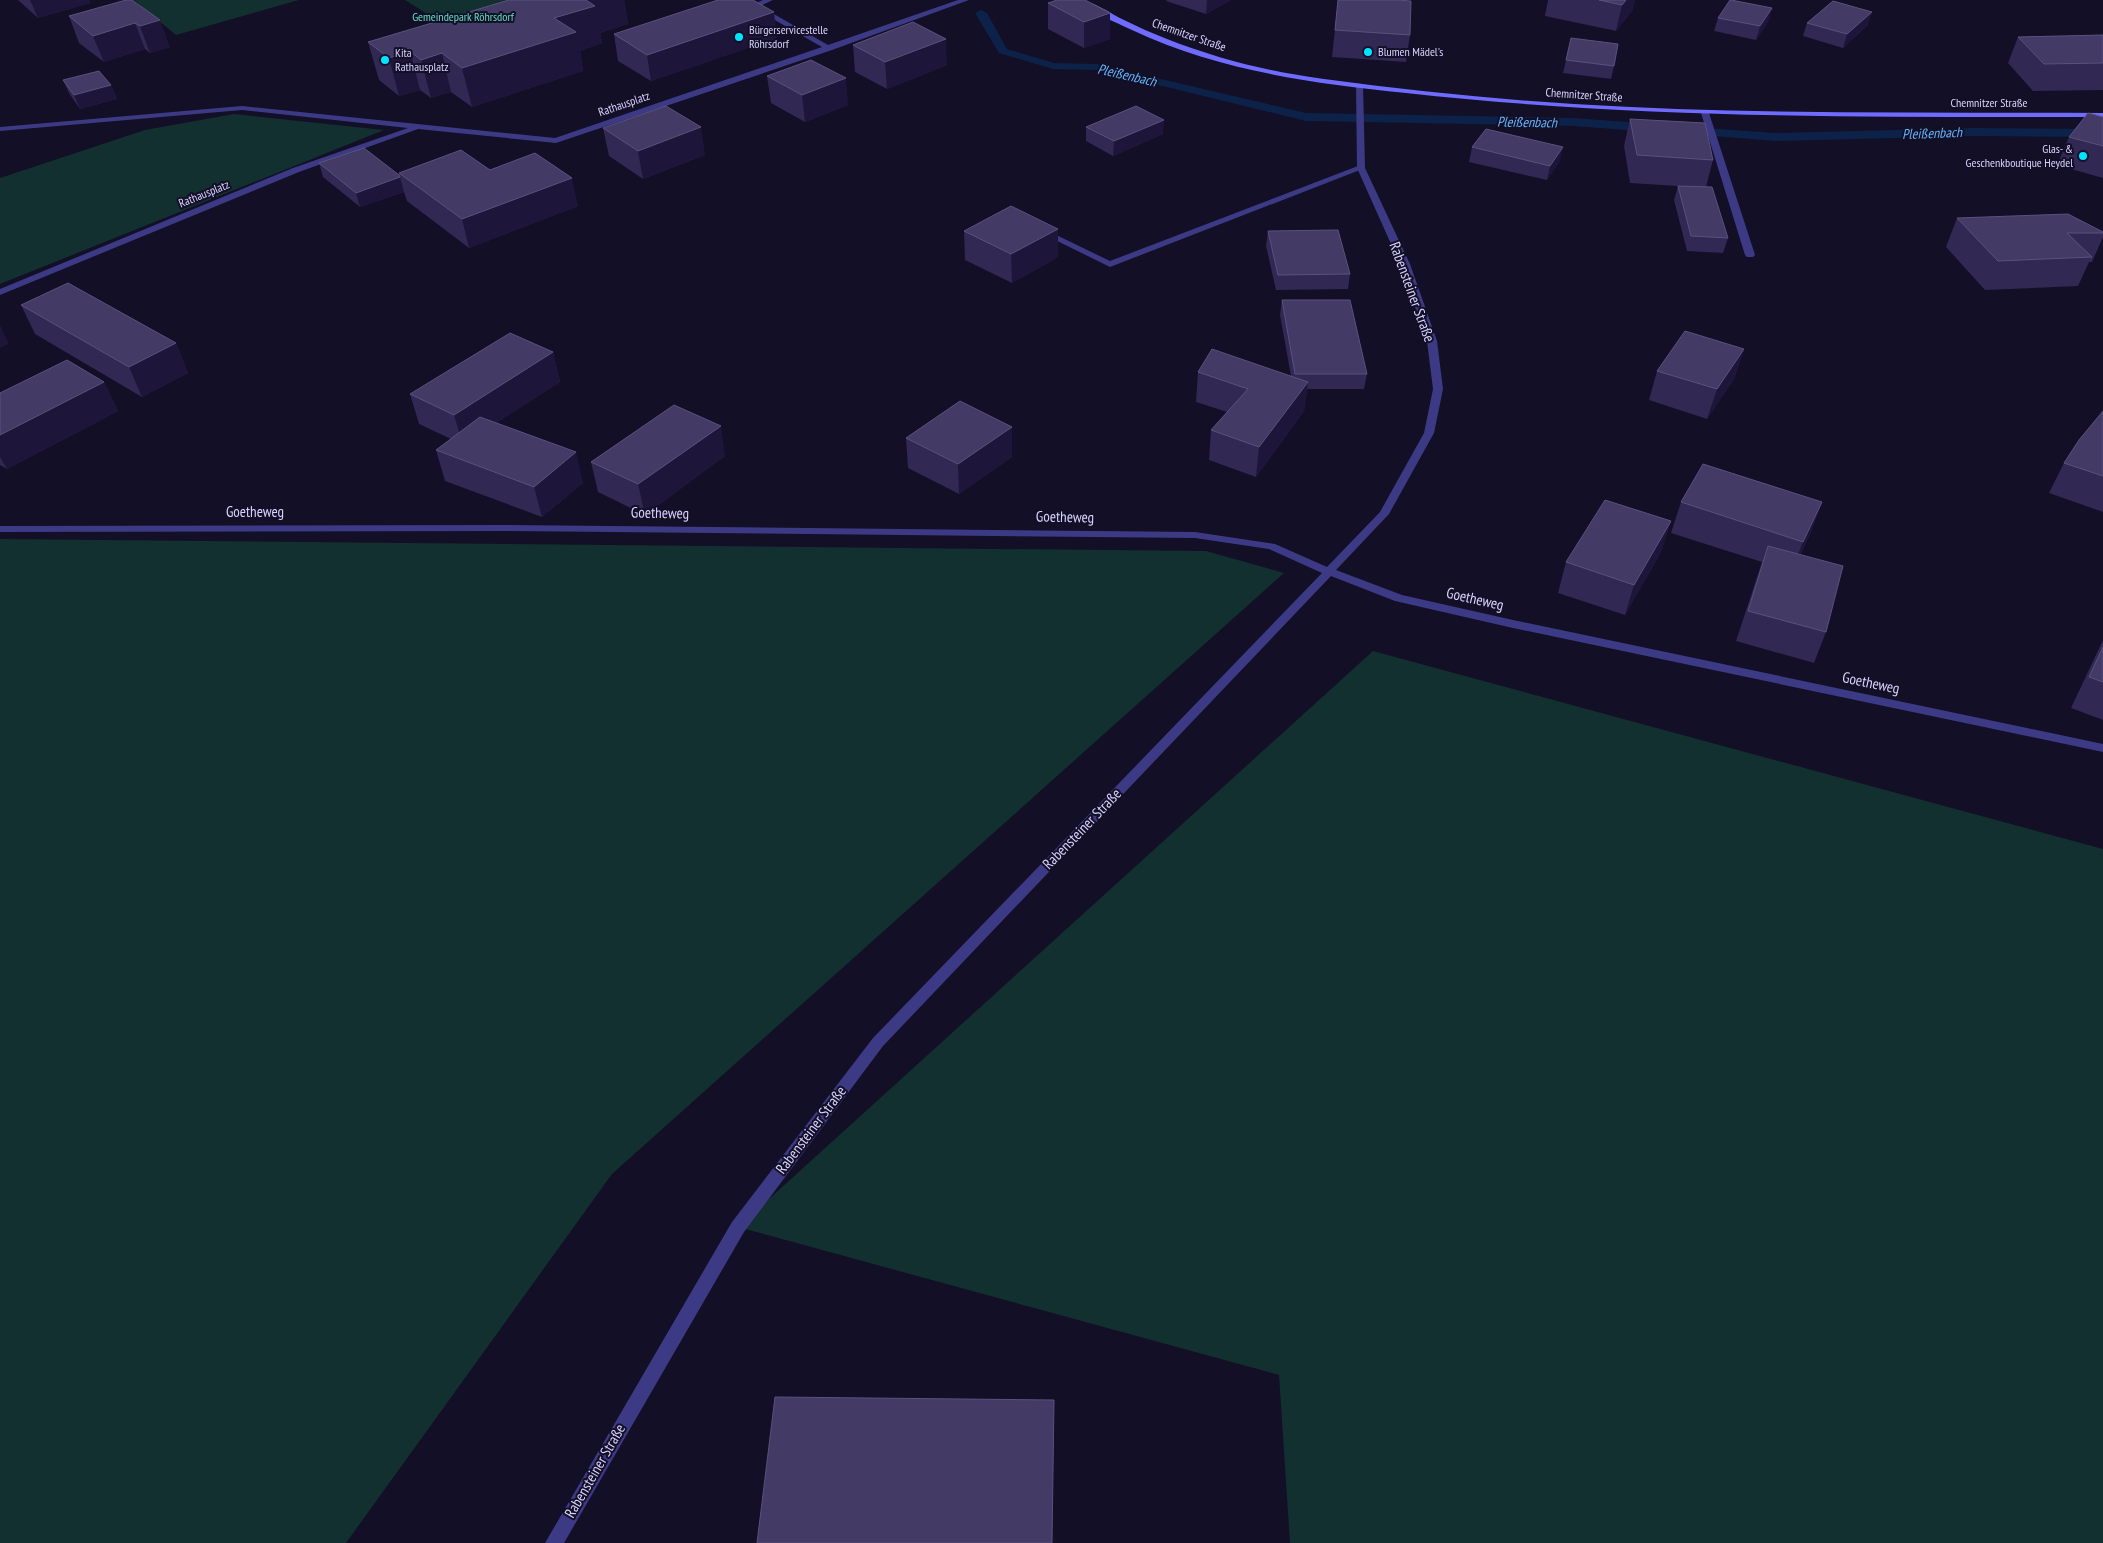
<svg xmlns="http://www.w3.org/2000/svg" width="2103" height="1543" viewBox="0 0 2103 1543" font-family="'PT Sans Narrow',sans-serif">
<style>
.green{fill:#12302f}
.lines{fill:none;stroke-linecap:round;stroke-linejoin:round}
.stream{fill:#0c2248;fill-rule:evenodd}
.lane{fill:#3d3a85;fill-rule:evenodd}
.street{fill:#3d3a85;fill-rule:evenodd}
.secondary{fill:#6f6bff;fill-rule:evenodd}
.wall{fill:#312854}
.shaded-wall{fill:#1d163a}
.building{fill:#433a66;stroke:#5a527e}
.poi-dot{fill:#00e5ff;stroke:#130f26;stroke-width:2}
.labels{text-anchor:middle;stroke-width:4;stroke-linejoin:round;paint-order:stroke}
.far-park-label{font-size:12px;fill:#5fe0c0;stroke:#130f26}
.far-poi-label{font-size:12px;fill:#d9d4ff;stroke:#130f26;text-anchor:start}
.far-street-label{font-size:12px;fill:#d9d4ff;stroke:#130f26}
.far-water-label{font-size:14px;font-style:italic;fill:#62b6ff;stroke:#130f26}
.street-label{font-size:15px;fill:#d9d4ff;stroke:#130f26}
</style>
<rect width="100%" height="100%" fill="#130f26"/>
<path class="green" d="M134,0H299L176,35Z
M405,0H581L460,35Z
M234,114L384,130L0,284V178L145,130Z
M0,539L1206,551L1284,573L612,1174L346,1543H0Z
M1373,651L2103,849V1543H1290L1279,1375L738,1227Z"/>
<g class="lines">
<path class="stream" d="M981,10L987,13L1007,49L1054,63L1097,64L1306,113L1573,118L1654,124L1660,128L1654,132L1573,126L1306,121L1097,70L1053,69L999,53L975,13Z
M1692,127L1775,133L1973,128L2103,129V137L1973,136L1775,141L1688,134L1686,131L1688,128Z"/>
<path class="lane" d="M1702,111L1709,113L1755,255L1753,257H1747L1745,255L1701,113Z
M1358,166L1365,168L1110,267L1039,232L1043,229L1046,230L1110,261Z"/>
<path class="street" d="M763,0H773L760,6L828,45L958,0H969L832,50L556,143L418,129L299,172L0,295V289L293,168L408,128L242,110L0,131V127L242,106L555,138L822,47L750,6Z
M1356,83L1363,85L1365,168L1410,264L1437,341L1443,389L1434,433L1389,514L1336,570L1402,595L1513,620L2103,744V752L1513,628L1395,601L1331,576L883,1046L744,1232L564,1543H545L732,1222L873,1038L1322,573L1269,549L1195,538L507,531L0,532V526L507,525L1195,532L1275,544L1327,567L1380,512L1424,433L1433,389L1427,341L1400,264L1357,168Z"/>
<path class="secondary" d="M1076,0C1093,0 1109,13 1124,20C1138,27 1152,33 1167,39C1218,59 1270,72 1324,79C1407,90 1490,99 1574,104C1750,115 1927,112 2103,113V117C1870,117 1638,119 1406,93C1310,83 1220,71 1132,30C1113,21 1092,13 1076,0Z"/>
</g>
<path class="wall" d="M18,0H89L90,3L38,18Z
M126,0L170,47L150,53L145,49L104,62L79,43L69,16Z
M509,0H624L628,24L600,33L602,43L580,51L583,71L472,107L451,92L431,98L420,90L399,96L379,80L368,42Z
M1167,0H1231L1206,14L1166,1Z
M1338,0L1410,35L1406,62L1332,57Z
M1548,0H1635L1632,11L1616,31L1545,16Z
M1048,3L1110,13V39L1084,48L1048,29Z
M1772,8L1768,22L1756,40L1714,31L1718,18Z
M1807,23L1868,25L1843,48L1803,36Z
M614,34L777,38L651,81L618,61Z
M2103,35V90L2033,91L2008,63L2018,37Z
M1571,38L1614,66L1611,79L1563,73Z
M853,45L947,65L887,89L855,72Z
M767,76L848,105L805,122L771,103Z
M63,80L111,85L117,99L80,109L69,93Z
M2103,117V178L2057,165L2069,137Z
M1630,119L1713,160L1706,187L1728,238L1723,253L1687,251L1674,200L1678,186L1630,183L1624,146Z
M1086,127L1163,134L1113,156L1086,141Z
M603,128L705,155L643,179L609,156Z
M1472,147L1560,161L1547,180L1469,162Z
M319,163L399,174V173L490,170L578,206L469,248L407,201L404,192L360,207L323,177Z
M1957,218L2103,232V237L2092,262H2089L2078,286L1985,290L1946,247Z
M1058,229V257L1012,283L965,260L964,231Z
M1268,231L1350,274L1348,289L1276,290L1266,246Z
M1282,300L1367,374L1364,389H1307L1304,411L1256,477L1209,460L1211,430L1227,412L1196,402L1198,372L1291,376L1280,315Z
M21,305L176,343L188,373L142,397L35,334Z
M1744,349L1734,379L1707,419L1649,400L1657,371Z
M553,352L560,382L496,423L583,483L542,517L445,481L436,450L451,439L419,424L410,394Z
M104,382L118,411L7,469L0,465V393Z
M2103,411V512L2049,493L2064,463Z
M906,438L1012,457L959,494L908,468Z
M725,456L645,515L598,492L591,462Z
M1681,502H1822L1811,532L1800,555L1826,632L1814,663L1736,641L1762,562L1671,533Z
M1671,521L1661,552L1625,615L1558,593L1566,562Z
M2103,640V720L2071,708Z"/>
<path class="shaded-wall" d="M30,0H89L90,3L38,18Z
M584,0H624L628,24L600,33L602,43L580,51L583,71L472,107L462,68L554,18Z
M1207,0H1231L1206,14Z
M1626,0H1635L1632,11L1616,31L1622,5Z
M1772,8L1768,22L1756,40L1760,26Z
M774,12L777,38L651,81L647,55Z
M1872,12L1868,25L1843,48L1847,34Z
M1110,13V39L1084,48V22Z
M160,20L170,47L150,53L140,26Z
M135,23L145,49L104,62L93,36Z
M946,39L947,65L887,89L885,62Z
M410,51L420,90L399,96L389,58Z
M442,53L451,92L431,98L421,60Z
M846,78L848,105L805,122L802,95Z
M111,85L117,99L80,109L74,95Z
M1164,120L1163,134L1113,156L1114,141Z
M701,127L705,155L643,179L638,151Z
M1563,147L1560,161L1547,180L1550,166Z
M400,177L404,192L360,207L356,193Z
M572,178L578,206L469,248L462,219Z
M1058,229V257L1012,283L1011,254Z
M0,325L9,344L0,348Z
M176,343L188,373L142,397L129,367Z
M1744,349L1734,379L1707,419L1717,389Z
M553,352L560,382L463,445L454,415Z
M104,382L118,411L7,469L0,457V435Z
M1308,382L1304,411L1256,477L1259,447Z
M721,426L725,456L645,515L638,484Z
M1012,427V457L959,494L958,464Z
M576,452L583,483L542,517L534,487Z
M1822,502L1811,532L1791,572L1803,542Z
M1671,521L1661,552L1625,615L1634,585Z"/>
<path class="building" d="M126,0H132L160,20L140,26L135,23L93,36L69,16Z
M509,0H586L595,6L554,18L576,32L462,68L442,53L421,60L410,51L389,58L368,42Z
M718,0H753L774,12L647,55L614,34Z
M1057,0H1085L1110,13L1084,22L1048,3Z
M1338,0H1397L1411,1L1410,35L1335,30Z
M1599,0H1626L1622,5Z
M1730,0H1731L1772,8L1760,26L1718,18Z
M1833,1L1872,12L1847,34L1807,23Z
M913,22L946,39L885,62L853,45Z
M2103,35V63L2044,64L2018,37Z
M1571,38L1618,44L1614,66L1566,60Z
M811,60L846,78L802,95L767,76Z
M99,71L111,85L74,95L63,80Z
M666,106L701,127L638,151L603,128Z
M1136,106L1164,120L1114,141L1086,127Z
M2088,113L2103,117V146L2069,137Z
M1630,119L1705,123L1713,160L1637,155Z
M1486,129L1563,147L1550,166L1472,147Z
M364,148L399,175L400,177L356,193L319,163Z
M461,150L490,170L535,153L572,178L462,219L399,173Z
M1678,186L1712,187L1728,238L1691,236Z
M1011,206L1058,229L1011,254L964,231Z
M2068,214L2103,232V233H2067L2092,257L1998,261L1957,218Z
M1338,230L1350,274L1278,275L1268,231Z
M68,283L176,343L129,367L21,305Z
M1282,300H1350L1367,374H1295Z
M1685,331L1744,349L1717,389L1657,371Z
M510,333L553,352L454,415L410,394Z
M1212,349L1308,382L1259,447L1211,430L1248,389L1198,372Z
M67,360L104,382L0,435V393Z
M960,401L1012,427L958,464L906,438Z
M674,405L721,426L638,484L591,462Z
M2103,411V476L2064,463L2079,440Z
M480,417L576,452L534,487L436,450Z
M1703,464L1822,502L1803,542L1681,502Z
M1605,500L1671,521L1634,585L1566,562Z
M1768,546L1843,566L1826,632L1748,611Z
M2103,647V682L2089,677Z
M775,1397L1054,1400L1052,1543H757Z"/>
<g class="poi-dot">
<circle cx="739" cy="37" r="5"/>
<circle cx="1368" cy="52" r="5"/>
<circle cx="385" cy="60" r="5"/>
<circle cx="2083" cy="156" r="5"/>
</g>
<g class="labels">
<g class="far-park-label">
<text x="463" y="21">Gemeindepark Röhrsdorf</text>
</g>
<g class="far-poi-label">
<text x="749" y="34">Bürgerservicestelle<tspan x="749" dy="14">Röhrsdorf</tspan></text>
<text x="1378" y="56">Blumen Mädel's</text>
<text x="395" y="57">Kita<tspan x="395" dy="14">Rathausplatz</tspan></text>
<text x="2073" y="153" text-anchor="end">Glas- &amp;<tspan x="2073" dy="14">Geschenkboutique Heydel</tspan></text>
</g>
<g class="far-street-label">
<text transform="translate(1189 35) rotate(19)" y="4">Chemnitzer Straße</text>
<text transform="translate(1584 95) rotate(4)" y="4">Chemnitzer Straße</text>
<text x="1989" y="107">Chemnitzer Straße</text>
<text transform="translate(624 104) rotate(-19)" y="4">Rathausplatz</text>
<text transform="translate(204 194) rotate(-22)" y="4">Rathausplatz</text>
</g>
<g class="far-water-label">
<text transform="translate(1127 75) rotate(13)" y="5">Pleißenbach</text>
<text transform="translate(1527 122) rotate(1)" y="5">Pleißenbach</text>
<text transform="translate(1932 133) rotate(-2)" y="5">Pleißenbach</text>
</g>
<g class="street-label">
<text transform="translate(1412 292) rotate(70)" y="5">Rabensteiner Straße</text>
<text x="255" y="517">Goetheweg</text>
<text transform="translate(660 513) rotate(1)" y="5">Goetheweg</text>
<text transform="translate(1065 517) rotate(1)" y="5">Goetheweg</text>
<text transform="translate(1475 599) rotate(13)" y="5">Goetheweg</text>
<text transform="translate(1871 683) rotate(12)" y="5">Goetheweg</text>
<text transform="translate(1082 829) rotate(-46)" y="5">Rabensteiner Straße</text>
<text transform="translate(811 1130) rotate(-53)" y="5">Rabensteiner Straße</text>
<text transform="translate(595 1471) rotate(-60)" y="5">Rabensteiner Straße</text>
</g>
</g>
</svg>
